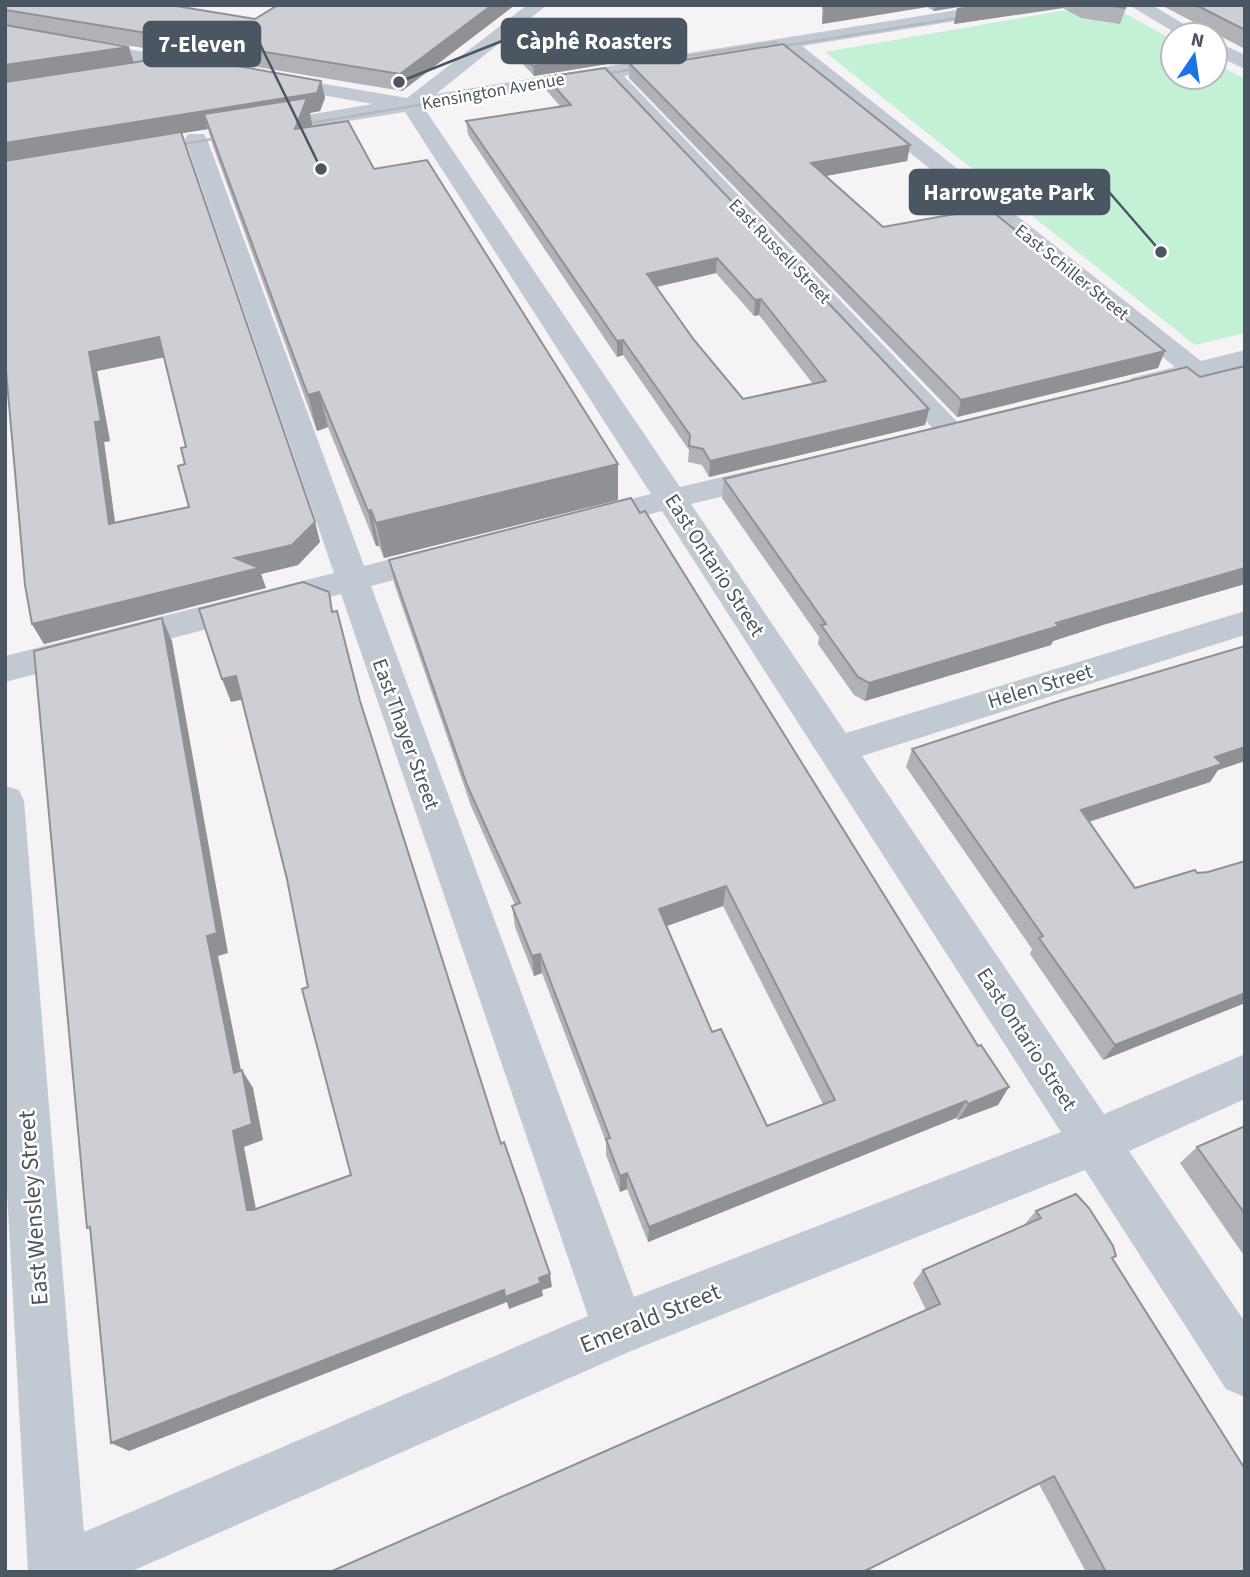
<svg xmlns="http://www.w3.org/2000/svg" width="1250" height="1577" viewBox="0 0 1250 1577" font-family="'Source Sans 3',sans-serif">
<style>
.green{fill:#c3f1d5}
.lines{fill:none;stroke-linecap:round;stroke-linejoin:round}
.minor{fill:#c1cad2;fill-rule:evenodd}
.rail{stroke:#b5b8bd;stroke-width:2.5}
.wall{fill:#b0b2b7;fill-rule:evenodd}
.shaded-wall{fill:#909195}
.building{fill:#cdcfd5;stroke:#909195;stroke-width:2;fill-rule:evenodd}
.labels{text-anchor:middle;stroke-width:5;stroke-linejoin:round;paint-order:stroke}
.far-street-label{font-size:18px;fill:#4a5661;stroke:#fff}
.street-label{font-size:21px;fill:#4a5661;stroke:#fff}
.near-street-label{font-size:24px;fill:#4a5661;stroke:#fff}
.leader{fill:none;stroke:#4a5661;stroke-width:2.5}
.callout-dot{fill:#4a5661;stroke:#fff;stroke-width:2.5}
.callout{fill:#4a5661;stroke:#4a5661;stroke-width:2.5}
.callout-label{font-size:23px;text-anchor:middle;font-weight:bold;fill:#fff}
</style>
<rect width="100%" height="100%" fill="#f5f3f3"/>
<path class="green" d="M1095,5H1110L1173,40V77H1215V63L1245,79V333L1195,345L825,52Z"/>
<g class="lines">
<path class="minor" d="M527,5H547L436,94L988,5H1031L1022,10L802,46L1201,361L1245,350V366L1141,392L1131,390L1127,384L1131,378L1175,367L783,50L624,76L966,431L961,437L951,440L941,437L605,79L424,108L680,487L774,465L785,467L789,474L785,481L691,504L846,733L1245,611V635L862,756L1104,1114L1245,1054V1099L1129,1151L1245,1322V1397L1226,1389L1085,1170L631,1351L130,1572H28L5,1155V786L19,790L24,801L84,1532L588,1316L341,594L5,682V656L334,573L185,139L188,134H204L207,139L364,566L441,546L452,549L457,557L452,565L371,586L634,1297L1061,1132L662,511L587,530L576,527L571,520L576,513L651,494L405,112L260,135L249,129L260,123L373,104L265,85L262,81L265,77L272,75L407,98Z
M1129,5H1152L1202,35H1179Z
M5,27L206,63L216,69L206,75L5,38Z
M1215,41L1245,55V69L1215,55Z"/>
<path class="rail" d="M765,49L976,15
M644,63L776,42
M592,76L647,67
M292,126L565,81
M167,147L230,136"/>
</g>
<path class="wall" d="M5,5L255,19L278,5H515L402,91L29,29L129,47L134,63L321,81L325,98L320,111L310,113L312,126L374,169L618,464V500L384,558L379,546H376L328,427L317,431L213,146L208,129L182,133L315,522L320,542L298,565L261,574L266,588L44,644L32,624L5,359ZM164,357L186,447L185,464L189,507L115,523L104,442L110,441L97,371Z
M822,5H970L934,11L927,7L822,24Z
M976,5H1127L1120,24L1081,18L1063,8L954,24L957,8Z
M1161,5H1245V49Z
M508,39L644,58L534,76L509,49Z
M629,63H666L910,145L907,161L826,176L883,227L1158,368L957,417L629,78Z
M546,77L929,409L925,425L709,477L702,465L688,462L689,450L623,355L617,357L468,135L466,121L560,106L547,91ZM716,273L754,316L759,315L813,384L743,399L694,340L656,287Z
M1245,366V584L1106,624L1053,641L1051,645L865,701L854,695L818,644L819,637L722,498L724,479L1200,377Z
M389,560L998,1105L958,1120L956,1118L648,1242L627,1189L620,1192L606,1155V1142L542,973L534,976L515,927L512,906L515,905L471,806L394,583ZM723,906L823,1104L767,1126L712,1032L667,926Z
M1245,646V761L1218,770L1210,782L1089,822L1135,888L1197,873L1208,872L1245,861V1003L1103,1060L1030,954L1032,949L906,767L912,749Z
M1245,1126V1257L1180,1163L1197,1147Z
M1036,1211L1116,1256L1113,1259L1245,1572H1086L1039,1484L926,1310L913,1283L923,1270L1024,1225Z"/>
<path class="shaded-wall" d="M492,5H515L402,91L400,74Z
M842,5H927V7L822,24L824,8Z
M935,5H970L934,11Z
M978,5H1063V8L954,24L957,8Z
M129,47L134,64L5,83V65Z
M644,48V58L534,76L533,66Z
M321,81L325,98L320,111L310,113L313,130L301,161L204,114L208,129L5,162V143Z
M910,145L907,161L809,179L811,163Z
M717,258L716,273L647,289V274Z
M761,299L759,315L754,316L755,300Z
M159,337L166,357L97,371L110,441L104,442L118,544L109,524L95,422L89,352Z
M623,340V355L617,357V341Z
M1165,351L1158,368L957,417L961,400Z
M319,392L328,427L317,431L308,395Z
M929,409L925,425L709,477L710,461Z
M618,464V500L384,558L376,523Z
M371,510L379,546H376L368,511Z
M315,522L320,542L298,565L261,574L266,588L44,644L32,624L235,558Z
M1245,568V584L1106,624L1053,641L1051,645L865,701L869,683L1114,606Z
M162,618L172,641L228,953L218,956L245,1090L234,1073L207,936Z
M236,676L245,699L231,702L222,679Z
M1245,747V761L1218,770L1210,782L1072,827L1081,810L1215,757Z
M726,886L723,906L658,929L659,909Z
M540,954L542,973L534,976L532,956Z
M1245,993V1003L1103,1060L1115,1045Z
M242,1070L253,1088L263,1140L244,1147L259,1225L247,1210L233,1131Z
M1009,1087L998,1105L958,1120L968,1104Z
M966,1101L956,1118L648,1242L649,1227Z
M627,1173V1189L620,1192V1176Z
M550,1274L552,1287L542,1290L543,1296L509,1309L507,1302L129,1451L111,1443L504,1290Z"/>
<path class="building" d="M5,5H170L255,19L278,5H492L400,74L5,10Z
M824,5H842L824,8Z
M1104,5H1126L1125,8Z
M1196,5H1245V30Z
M614,22L644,48L533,66L508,39Z
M5,25L129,47L5,65Z
M783,44L910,145L811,163L883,227L988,208L1165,351L961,400L629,63L660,58L666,63Z
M160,52L321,81L317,93L5,143V82L150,60L158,58Z
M605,68L929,409L710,461L703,449L689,446L690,435L623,340L617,341L466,121L571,105L546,77ZM717,258L755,300L761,299L826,381L743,399L694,340L647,274Z
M307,98L295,129L348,121L374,169L427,160L618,464L376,523L371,510L368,511L319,392L308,395L204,114Z
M181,132L315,522L292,545L235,558L259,568L32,624L25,585L5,359V161ZM159,337L186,447L181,448L185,464L178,466L189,507L109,524L95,422L101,421L89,352Z
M1245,366V568L1114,606L1056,623L1059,626L869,683L858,677L821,625L826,624L724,479L1187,367L1200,377Z
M631,498L640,513L645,511L978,1046L981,1045L1009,1087L968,1104L966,1101L649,1227L627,1173L620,1176L606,1139L610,1138L540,954L532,956L512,906L520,903L467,785L389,560ZM726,886L835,1100L767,1126L721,1029L712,1032L659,909Z
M303,582L329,592L332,612L337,611L360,701L501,1144L504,1142L550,1274L539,1278L541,1283L505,1297L504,1290L111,1443L90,1227L87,1228L34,651L162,618L217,933L207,936L234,1073L242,1070L252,1124L233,1131L247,1210H253L351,1175L302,989L308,987L287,879L236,676L222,679L199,609Z
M1245,646V747L1215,757L1222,764L1081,810L1135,888L1195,870L1197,873L1208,872L1245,861V993L1115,1045L1039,938L1043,936L912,749L1062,700Z
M1245,1126V1214L1197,1147Z
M1076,1194L1089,1208L1113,1246L1116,1256L1112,1258L1245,1469V1572H1106L1054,1476L863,1572H330L940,1304L923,1270L1041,1218L1036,1211Z"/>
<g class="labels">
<g class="far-street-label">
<text transform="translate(493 91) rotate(-10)" y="6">Kensington Avenue</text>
<text transform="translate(780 251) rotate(46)" y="6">East Russell Street</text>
<text transform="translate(1072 272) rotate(39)" y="6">East Schiller Street</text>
</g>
<g class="street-label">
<text transform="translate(715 565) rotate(57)" y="7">East Ontario Street</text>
<text transform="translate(1040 686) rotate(-17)" y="7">Helen Street</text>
<text transform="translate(406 734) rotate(70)" y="7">East Thayer Street</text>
<text transform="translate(1027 1039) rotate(57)" y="7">East Ontario Street</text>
</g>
<g class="near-street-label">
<text transform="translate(33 1208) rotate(-94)" y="8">East Wensley Street</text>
<text transform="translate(650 1318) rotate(-22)" y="8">Emerald Street</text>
</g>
</g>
<path class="leader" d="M399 82L502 41M321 169L260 44M1161 252L1109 192"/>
<g class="callout-dot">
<circle cx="399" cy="82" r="7"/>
<circle cx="321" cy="169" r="7"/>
<circle cx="1161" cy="252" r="7"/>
</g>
<g class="callout">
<rect x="502" y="19" width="184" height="44" rx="7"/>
<rect x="144" y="22" width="116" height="44" rx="7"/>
<rect x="910" y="170" width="199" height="44" rx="7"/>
</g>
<g class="callout-label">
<text x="594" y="49">Càphê Roasters</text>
<text x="202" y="52">7-Eleven</text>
<text x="1009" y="200">Harrowgate Park</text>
</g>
<rect width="1250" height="1577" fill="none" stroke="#4a5661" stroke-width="14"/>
<g transform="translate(1194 56) rotate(13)"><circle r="33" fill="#ffffff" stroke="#b7bbc0" stroke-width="2"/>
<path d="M0-5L12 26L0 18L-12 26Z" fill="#1a73e8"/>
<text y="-10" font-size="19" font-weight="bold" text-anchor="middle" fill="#4a5661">N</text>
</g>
</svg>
